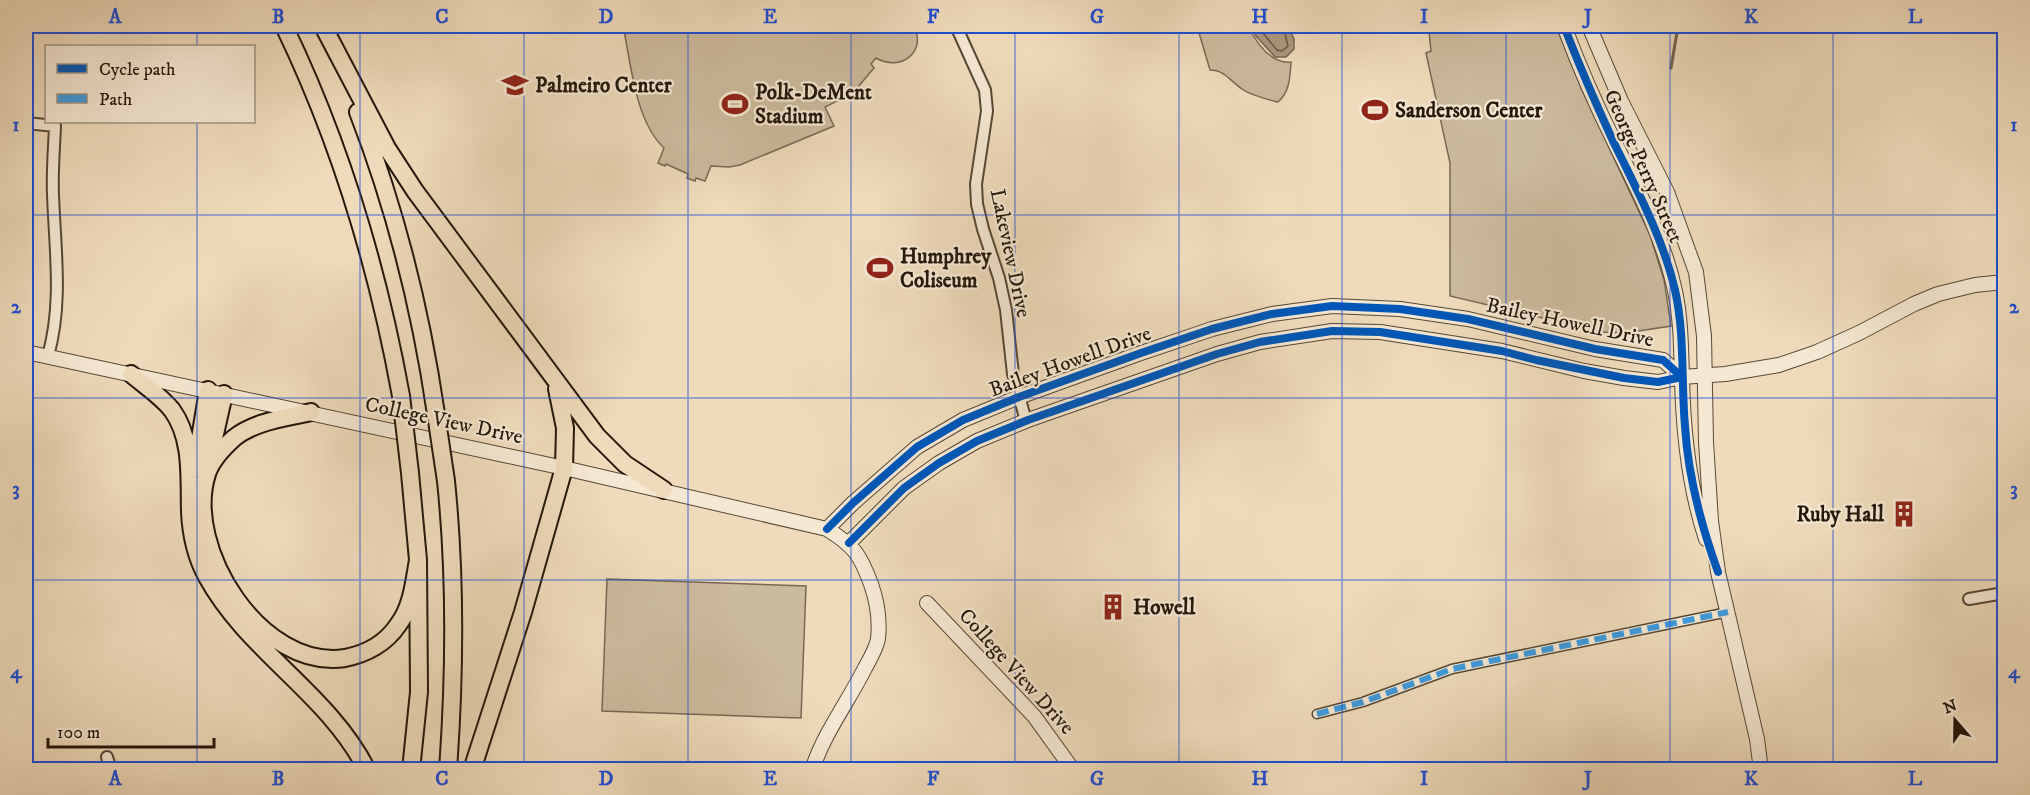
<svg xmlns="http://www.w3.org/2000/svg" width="2030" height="795" viewBox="0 0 2030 795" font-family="'IM FELL DW Pica',serif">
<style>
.green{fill:#ccba9d;stroke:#786854;stroke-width:1.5}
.water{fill:#aa987f;stroke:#746450;stroke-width:1.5}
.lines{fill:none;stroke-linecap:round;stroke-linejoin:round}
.shore{stroke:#665844;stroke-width:1.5}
.stream{stroke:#746450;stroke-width:3}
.pedestrian-casing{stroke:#564836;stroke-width:11}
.minor-casing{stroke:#564836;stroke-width:14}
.tertiary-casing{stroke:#564836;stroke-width:16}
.primary-casing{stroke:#23170a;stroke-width:20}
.pedestrian{stroke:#f5e8d3;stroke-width:8}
.minor{stroke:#f5e8d3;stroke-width:10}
.tertiary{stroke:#f5e8d3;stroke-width:14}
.primary{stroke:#efdbbb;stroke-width:16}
.primary-bridge-casing{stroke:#23170a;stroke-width:20;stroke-linecap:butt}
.primary-bridge{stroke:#efdbbb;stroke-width:16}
.quiet{stroke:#3c9ade;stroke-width:6;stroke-dasharray:12 6;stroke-linecap:butt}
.cycleway-casing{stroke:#f5e8d3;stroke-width:11}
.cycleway{stroke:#0057b8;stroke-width:8}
.grid{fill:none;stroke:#1d4ed8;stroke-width:1.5;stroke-opacity:0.55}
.labels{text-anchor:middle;stroke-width:4.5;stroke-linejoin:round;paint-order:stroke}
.poi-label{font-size:21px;font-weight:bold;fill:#23170a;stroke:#f5e8d3;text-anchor:start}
.street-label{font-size:21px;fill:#23170a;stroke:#f5e8d3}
.neatline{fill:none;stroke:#1d4ed8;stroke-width:2}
.grid-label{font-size:20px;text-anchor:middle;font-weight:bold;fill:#1d4ed8}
</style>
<rect width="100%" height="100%" fill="#efdbbb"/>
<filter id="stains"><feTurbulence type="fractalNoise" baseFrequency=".00333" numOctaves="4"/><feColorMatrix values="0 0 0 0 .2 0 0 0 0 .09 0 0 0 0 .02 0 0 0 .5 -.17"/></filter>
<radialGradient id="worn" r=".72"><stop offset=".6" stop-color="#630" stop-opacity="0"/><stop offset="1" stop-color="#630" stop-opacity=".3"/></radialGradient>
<path class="green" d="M623,26H914C927,53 900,72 876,58L871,64L874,68L853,93L825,107L834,126L740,165L729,167L711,166L705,181L696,178L695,181L687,178L688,174L666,164L665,166L658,163L664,148C635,121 631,63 623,26Z
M1197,26H1248C1256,42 1270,64 1291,62C1290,76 1290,92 1278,102C1266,99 1252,96 1242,89C1230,81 1225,70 1210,70Z
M1466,26H1556L1582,90L1650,235L1664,280L1671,326L1625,333L1602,332L1450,296V163L1426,53L1431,51L1429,32Z
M607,579L806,586L801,718L602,711Z"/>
<path class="water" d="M1251,26H1288L1294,39V49L1286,57H1275L1256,36Z"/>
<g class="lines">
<path class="shore" d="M1257,26L1277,50L1282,51L1288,46L1283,26"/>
<path class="stream" d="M1671,68L1678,26"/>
<g class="pedestrian-casing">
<path id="pedestrian" d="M1317,714L1363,702L1452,669L1728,612"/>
</g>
<g class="minor-casing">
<path id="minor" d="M956,26L985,90L987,111L976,184L977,204L983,229L999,278L1006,310L1013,374L1026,421
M26,123L55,126C54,149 52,172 53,195C55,250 63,303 48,356
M1969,599L2004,593
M107,757L111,770"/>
</g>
<g class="tertiary-casing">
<path id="tertiary" d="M1564,26C1579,66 1596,105 1615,143C1638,190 1664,239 1675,291C1681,319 1681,348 1682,377C1683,431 1689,487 1706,539
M1589,26L1621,101L1667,192L1696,272L1704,336L1706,442L1711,521L1718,572L1757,739L1761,770
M26,352L564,468L827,529C854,546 860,554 871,584C877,601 880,621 878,639C876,649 870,659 865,668C848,702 824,733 812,770
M827,529L853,503L917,447L963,420L1019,397L1141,353L1212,329L1272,314L1332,306L1400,309L1468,319L1595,349L1663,360L1682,377
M849,543L904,488L939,463L977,441L1028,420L1217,354L1260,342L1332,331L1380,332L1502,351L1584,371L1624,378L1658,382L1682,377L1725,374L1779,365L1817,352L1859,333L1914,304L1938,294L1975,285L2004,282
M927,603L1034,716L1073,770"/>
</g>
<g class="primary-casing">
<path id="primary" d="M284,26C340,142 378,269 401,396
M323,26L387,148L415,191L597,436L625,464L664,490
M358,112C396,210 421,311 436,414
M131,374C145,386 161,396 172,410C193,439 189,478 190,512C191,534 196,557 207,577C248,652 328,693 367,770
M311,412C286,418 255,421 234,438C224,447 211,461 207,474C183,549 262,671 345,658C366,654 386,643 398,625C412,607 414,582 418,560
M208,465L224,394
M195,469L208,390
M410,473L418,560L419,692L411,770
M446,481C456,578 455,672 448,770
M472,770L523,612L564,468L565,428L557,389"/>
</g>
<use href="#pedestrian" class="pedestrian"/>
<use href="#minor" class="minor"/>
<use href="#tertiary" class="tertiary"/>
<use href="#primary" class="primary"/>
<g class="primary-bridge-casing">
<path id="primary-bridge" d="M401,396L410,473
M436,414L446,481"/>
</g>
<use href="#primary-bridge" class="primary-bridge"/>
<path class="quiet" d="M1317,714L1363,702L1452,669L1728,612"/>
<g class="cycleway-casing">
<path id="cycleway" d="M1564,26C1579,65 1596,104 1614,143C1637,190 1663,238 1675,290C1685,334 1681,381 1685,426C1688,477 1701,525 1718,572
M827,529L853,503L917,447L963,420L1019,397L1141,353L1212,329L1272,314L1332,306L1400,309L1468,319L1595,349L1663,360L1682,377
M849,543L904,488L939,463L977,441L1028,420L1217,354L1260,342L1332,331L1380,332L1502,351L1536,360L1624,378L1658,382L1682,377"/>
</g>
<use href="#cycleway" class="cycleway"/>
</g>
<path class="grid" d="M197,26V46M360,26V770M524,26V770M688,26V770M851,26V770M1015,26V770M1179,26V770M1342,26V770M1506,26V770M1670,26V770M1833,26V770M197,122V770M26,215H2004M26,398H2004M26,580H2004"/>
<defs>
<g id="university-bare" transform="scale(2.07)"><path d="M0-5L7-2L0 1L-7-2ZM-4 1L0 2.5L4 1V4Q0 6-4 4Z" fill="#8f2418" stroke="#f5e8d3" stroke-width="2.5" paint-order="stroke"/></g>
<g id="stadium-bare" transform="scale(2.07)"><path d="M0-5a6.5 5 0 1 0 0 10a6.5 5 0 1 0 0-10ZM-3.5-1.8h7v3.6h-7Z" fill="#8f2418" stroke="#f5e8d3" stroke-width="2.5" paint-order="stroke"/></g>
<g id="building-bare" transform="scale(2.07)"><path d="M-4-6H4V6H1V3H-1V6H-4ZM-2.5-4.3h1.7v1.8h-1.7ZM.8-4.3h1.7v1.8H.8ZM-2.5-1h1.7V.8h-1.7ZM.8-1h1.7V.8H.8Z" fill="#8f2418" stroke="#f5e8d3" stroke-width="2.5" paint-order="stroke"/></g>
</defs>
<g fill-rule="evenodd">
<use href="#university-bare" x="515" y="85"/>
<use href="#stadium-bare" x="735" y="104"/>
<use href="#stadium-bare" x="1375" y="110"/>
<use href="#stadium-bare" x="880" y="268"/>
<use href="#building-bare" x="1904" y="514"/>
<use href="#building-bare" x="1113" y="607"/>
</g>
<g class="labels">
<g class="poi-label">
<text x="535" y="92">Palmeiro Center</text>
<text x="755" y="99">Polk-DeMent<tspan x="755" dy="24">Stadium</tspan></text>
<text x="1395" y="117">Sanderson Center</text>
<text x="900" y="263">Humphrey<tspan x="900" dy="24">Coliseum</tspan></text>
<text x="1884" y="521" text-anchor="end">Ruby Hall</text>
<text x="1133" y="614">Howell</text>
</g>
<g class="street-label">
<text transform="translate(1644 166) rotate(66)" y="7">George Perry Street</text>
<text transform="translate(1011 253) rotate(78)" y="7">Lakeview Drive</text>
<text transform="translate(1570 322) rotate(12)" y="7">Bailey Howell Drive</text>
<text transform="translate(1070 361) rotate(-20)" y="7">Bailey Howell Drive</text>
<text transform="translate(444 420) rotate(12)" y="7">College View Drive</text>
<text transform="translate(1017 671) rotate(48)" y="7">College View Drive</text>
</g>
</g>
<rect width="2030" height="795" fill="none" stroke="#efdbbb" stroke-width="66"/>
<rect x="45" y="45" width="210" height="78" fill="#f5e8d3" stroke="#a19483" stroke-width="1.5"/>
<rect x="57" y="64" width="30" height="9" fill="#0057b8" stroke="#a19483" stroke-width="1.5"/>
<text x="99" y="75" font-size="18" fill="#23170a">Cycle path</text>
<rect x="57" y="94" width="30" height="9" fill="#3c9ade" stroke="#a19483" stroke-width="1.5"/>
<text x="99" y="105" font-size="18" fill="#23170a">Path</text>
<g transform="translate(1955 720) rotate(340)" stroke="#f5e8d3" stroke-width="4.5" paint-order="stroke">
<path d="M0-4.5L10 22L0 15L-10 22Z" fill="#23170a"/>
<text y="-9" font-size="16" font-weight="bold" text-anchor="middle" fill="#23170a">N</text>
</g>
<path d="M48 738v9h166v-9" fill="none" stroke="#23170a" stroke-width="3"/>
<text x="57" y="738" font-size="18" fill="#23170a" stroke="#f5e8d3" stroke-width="4.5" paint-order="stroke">100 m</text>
<rect x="33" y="33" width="1964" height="729" class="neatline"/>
<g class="grid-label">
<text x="115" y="23">A</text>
<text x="278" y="23">B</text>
<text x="442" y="23">C</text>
<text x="606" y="23">D</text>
<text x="770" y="23">E</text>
<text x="933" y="23">F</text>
<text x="1097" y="23">G</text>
<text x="1260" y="23">H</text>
<text x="1424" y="23">I</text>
<text x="1588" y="23">J</text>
<text x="1751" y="23">K</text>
<text x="1915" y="23">L</text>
<text x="16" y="131">1</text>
<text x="2014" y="131">1</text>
<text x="16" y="313">2</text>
<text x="2014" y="313">2</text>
<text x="16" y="495">3</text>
<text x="2014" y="495">3</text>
<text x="16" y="678">4</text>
<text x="2014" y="678">4</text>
<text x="115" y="785">A</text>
<text x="278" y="785">B</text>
<text x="442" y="785">C</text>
<text x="606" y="785">D</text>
<text x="770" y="785">E</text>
<text x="933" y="785">F</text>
<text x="1097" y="785">G</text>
<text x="1260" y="785">H</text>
<text x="1424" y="785">I</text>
<text x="1588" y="785">J</text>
<text x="1751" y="785">K</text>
<text x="1915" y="785">L</text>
</g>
<rect width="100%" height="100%" filter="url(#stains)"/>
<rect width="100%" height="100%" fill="url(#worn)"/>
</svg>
